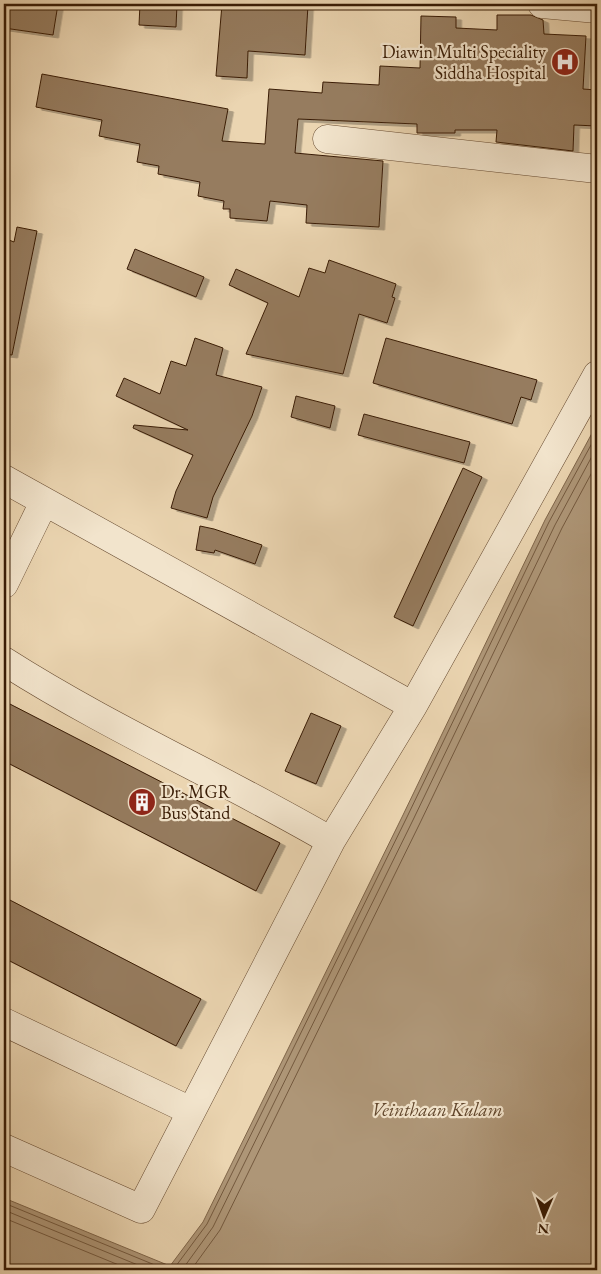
<svg xmlns="http://www.w3.org/2000/svg" width="601" height="1274" viewBox="0 0 601 1274" font-family="'EB Garamond',serif">
<style>
.water{fill:#ae9677;stroke:#7f6549}
.lines{fill:none;stroke-linecap:round;stroke-linejoin:round}
.shore{stroke:#74593e;stroke-width:1}
.building{fill:#967c5e;stroke:#391c05;filter:url(#shadow)}
.minor-casing{stroke:#664a30;stroke-width:29}
.minor{stroke:#f2e4cc;stroke-width:28}
.labels{text-anchor:middle;stroke-width:4.5;stroke-linejoin:round;paint-order:stroke}
.poi-label{font-size:18px;fill:#391c05;stroke:#f2e4cc;text-anchor:end}
.water-label{font-size:19px;font-style:italic;fill:#62472d;stroke:#f2e4cc}
</style>
<defs>
<filter id="shadow"><feDropShadow dx="5.5" dy="3" stdDeviation="0" flood-color="#0004"/></filter>
</defs>
<rect width="100%" height="100%" fill="#ebd5b1"/>
<filter id="stains"><feTurbulence type="fractalNoise" baseFrequency=".004" numOctaves="4"/><feColorMatrix values="0 0 0 0 .2 0 0 0 0 .09 0 0 0 0 .02 0 0 0 .5 -.17"/></filter>
<radialGradient id="worn" r=".72"><stop offset=".6" stop-color="#630" stop-opacity="0"/><stop offset="1" stop-color="#630" stop-opacity=".3"/></radialGradient>
<path class="water" d="M597,424V1270H4V1198L170,1266L203,1222L403,815L545,520Z"/>
<g class="lines">
<path class="shore" d="M4,1203L167,1270
M4,1210L150,1270
M4,1218L131,1270
M173,1270L207,1224L407,817L549,522L597,434
M182,1270L213,1227L413,820L555,525L597,447
M191,1270L220,1230L420,823L562,528L597,463"/>
</g>
<path class="building" d="M4,4H58L53,35L4,28Z
M140,4H177L176,27L139,25Z
M222,4L308,5L305,55L248,51L247,78L216,76Z
M497,15H531L543,20L544,34L586,36L583,89L597,90V126L574,125L573,151L496,142L497,130H455V133H417V124L298,119L295,153L383,161L379,227L306,223L307,205L270,201L267,221L230,218V209H223L224,201L198,196L200,182L158,174L159,166L137,162L140,144L99,136L102,120L36,107L42,74L228,109L222,141L265,144L269,89L322,93L323,82L379,85L380,66L420,68L421,16L456,17V28L497,30Z
M17,227L37,231L12,355L4,354V238L14,242Z
M135,249L204,277L196,297L127,269Z
M329,260L396,284L392,297L395,298L387,323L359,314L343,374L246,354L268,303L229,285L236,269L299,297L309,268L325,273Z
M195,338L223,348L216,375L262,387L252,416L213,497L207,518L171,508L176,491L193,455L133,428L134,425L188,430L116,396L124,378L160,394L171,361L186,366Z
M386,338L537,380L531,400L521,397L512,424L373,383Z
M296,396L335,406L330,428L291,417Z
M364,414L470,442L464,463L358,435Z
M463,468L482,477L413,626L394,617Z
M200,526L214,529L262,545L255,564L215,550L214,553L196,550Z
M4,701L280,843L256,891L4,761Z
M311,713L341,726L316,784L285,771Z
M4,897L201,999L176,1046L4,958Z"/>
<g class="lines">
<g class="minor-casing">
<path id="minor" d="M542,4L597,9
M327,139L597,169
M4,479L413,706
M4,584L44,502
M4,661C109,728 223,778 331,841
M4,1022L191,1111
M4,1148L141,1209L331,841L413,706L597,375"/>
</g>
<use href="#minor" class="minor"/>
</g>
<defs>
<g id="hospital-disc" transform="scale(1.4375)"><circle r="9.5" fill="#8f2418" stroke="#f2e4cc"/><path d="M-5-5h3v3.5h4V-5h3V5h-3V1.5h-4V5h-3Z" fill="#fff"/></g>
<g id="building-disc" transform="scale(1.4375)"><circle r="9.5" fill="#8f2418" stroke="#f2e4cc"/><path d="M-4-6H4V6H1V3H-1V6H-4ZM-2.5-4.3h1.7v1.8h-1.7ZM.8-4.3h1.7v1.8H.8ZM-2.5-1h1.7V.8h-1.7ZM.8-1h1.7V.8H.8Z" fill="#fff"/></g>
</defs>
<g fill-rule="evenodd">
<use href="#hospital-disc" x="565" y="62"/>
<use href="#building-disc" x="142" y="802"/>
</g>
<g class="labels">
<g class="poi-label">
<text x="546" y="58">Diawin Multi Speciality<tspan x="546" dy="21">Siddha Hospital</tspan></text>
<text x="161" y="798" text-anchor="start">Dr. MGR<tspan x="161" dy="21">Bus Stand</tspan></text>
</g>
<g class="water-label">
<text x="437" y="1116">Veinthaan Kulam</text>
</g>
</g>
<rect width="601" height="1274" fill="none" stroke="#ebd5b1" stroke-width="20"/>
<rect x="5" y="5" width="591" height="1264" fill="none" stroke="#391c05" stroke-width="2.5"/>
<rect x="10" y="10" width="581" height="1254" fill="none" stroke="#391c05"/>
<g transform="translate(544 1216) rotate(182)" stroke="#f2e4cc" stroke-width="4" paint-order="stroke">
<path d="M0-4L9 19L0 12L-9 19Z" fill="#391c05"/>
<text y="-8" font-size="14" font-weight="bold" text-anchor="middle" fill="#391c05">N</text>
</g>
<rect width="100%" height="100%" filter="url(#stains)"/>
<rect width="100%" height="100%" fill="url(#worn)"/>
</svg>
